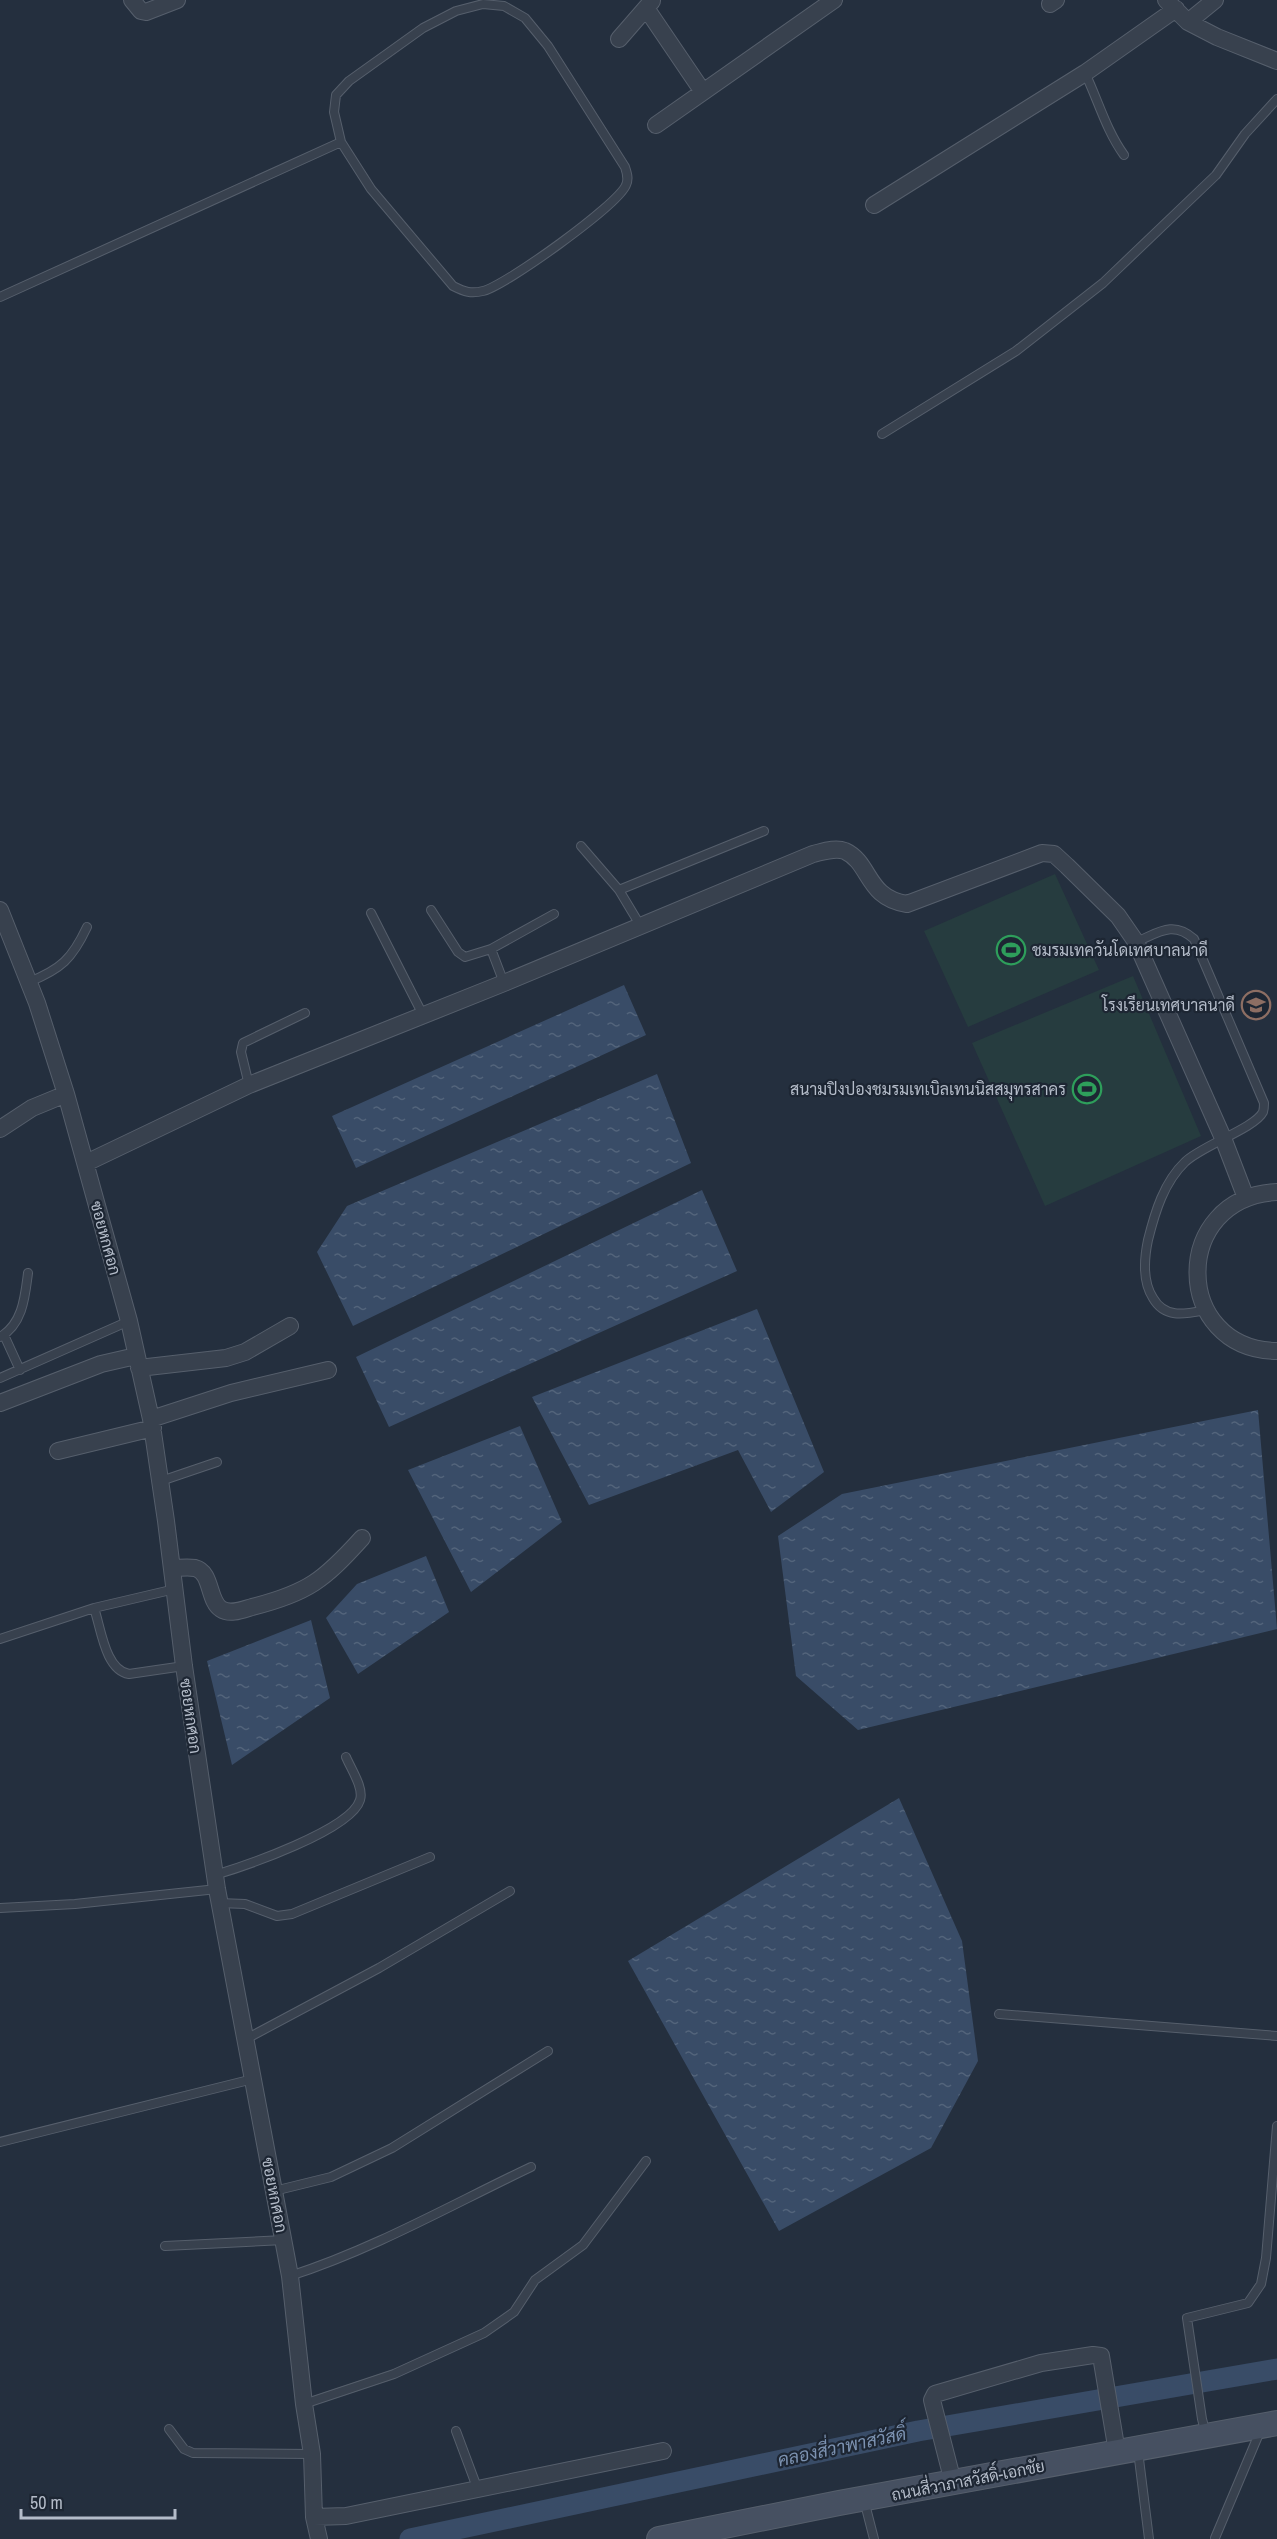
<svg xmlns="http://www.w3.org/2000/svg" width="1277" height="2539" viewBox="0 0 1277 2539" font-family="'Archivo Narrow',Sarabun,sans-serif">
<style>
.pitch{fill:#263c3f}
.water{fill:url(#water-ripples)}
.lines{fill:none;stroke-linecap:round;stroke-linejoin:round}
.canal{stroke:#394c67;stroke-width:21}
.lane-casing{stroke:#565f6c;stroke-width:10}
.street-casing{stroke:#565f6c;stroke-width:18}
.secondary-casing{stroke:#565f6c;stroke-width:26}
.lane{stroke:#38414e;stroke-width:8}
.street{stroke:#38414e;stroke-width:16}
.secondary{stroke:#465061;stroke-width:24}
.labels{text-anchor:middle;stroke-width:4.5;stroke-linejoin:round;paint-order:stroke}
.poi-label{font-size:16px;fill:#b4bcc9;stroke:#1d2633;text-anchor:end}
.street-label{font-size:16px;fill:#b4bcc9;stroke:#1d2633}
.water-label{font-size:18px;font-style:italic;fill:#7c92b1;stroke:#1d2633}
</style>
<defs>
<pattern id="water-ripples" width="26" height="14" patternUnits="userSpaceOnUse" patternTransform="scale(1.5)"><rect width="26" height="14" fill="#394c67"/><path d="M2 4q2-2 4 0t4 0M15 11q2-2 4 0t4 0" fill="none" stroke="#53647b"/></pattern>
</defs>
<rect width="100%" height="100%" fill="#242f3e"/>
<path class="pitch" d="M1055,874L1099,970L968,1027L924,931Z
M1133,976L1201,1136L1045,1206L972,1043Z"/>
<path class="water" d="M624,985L646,1035L356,1168L332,1116Z
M657,1074L691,1163L353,1326L317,1252L347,1206Z
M702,1190L737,1271L389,1427L356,1357Z
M757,1309L824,1472L771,1512L738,1450L589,1505L532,1397Z
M1258,1410L1277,1629L858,1730L796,1676L778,1536L842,1494Z
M520,1426L562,1522L471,1592L408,1470Z
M426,1556L449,1612L358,1674L326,1618L357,1584Z
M311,1620L330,1698L232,1765L207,1661Z
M899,1798L962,1941L978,2061L931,2148L779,2231L628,1961Z"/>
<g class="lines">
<path class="canal" d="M410,2539L918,2431L1277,2369"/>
<g class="lane-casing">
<path id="lane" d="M1085,73C1098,100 1106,130 1124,155
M0,297L341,142L371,189L453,286C465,292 471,294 483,291C505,286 618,205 626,185C629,179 627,173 625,167L548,46L525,18L504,6L483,4L456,11L423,28L349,81L336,95L334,112L341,142
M882,434L1016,351L1103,283L1216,175L1245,134L1277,99
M581,846L619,890L764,831
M619,890L640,925
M431,910L458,952L465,957L491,949L554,914
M371,913L423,1015
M1136,942C1158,933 1173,920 1194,939L1264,1103C1264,1106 1264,1109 1263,1112C1255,1128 1201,1146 1185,1162C1164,1182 1155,1212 1148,1240C1144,1259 1142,1281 1153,1298C1165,1319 1185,1314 1206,1310
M491,949L504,983
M29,982C61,969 72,959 87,927
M249,1085L241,1052L243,1043L305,1013
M4,1335L20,1370
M0,1337C23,1324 25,1296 28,1273
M0,1378L129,1321
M161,1481L217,1462
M94,1608C101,1628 105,1670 129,1674L184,1666
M0,1639L94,1608L175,1589
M215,1875C245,1866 351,1830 360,1800C364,1788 351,1769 346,1757
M219,1903L245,1904L277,1916L292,1914L430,1857
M0,1908L75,1904L217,1889
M999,2014L1277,2036
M246,2039L379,1968L510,1891
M0,2142L253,2079
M274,2191L331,2177L392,2148L548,2051
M165,2246L284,2240
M290,2276C374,2249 451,2205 531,2167
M304,2404L394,2374L484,2333L514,2312L535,2280L583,2245L646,2161
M169,2429L184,2449L193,2453L312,2454
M456,2431L478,2490
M1206,2434L1202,2419L1187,2318L1248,2303L1261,2284L1266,2258L1277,2126
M1138,2451L1149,2539
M864,2500L874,2539
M1215,2538L1261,2429"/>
</g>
<g class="street-casing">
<path id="street" d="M132,0L141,11L146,12L177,0
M1166,0L1188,22L1217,37L1277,61
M1050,4L1056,0
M646,8L703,92
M1188,22L1215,0
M619,39L652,1
M656,125L834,0
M874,205L1085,73L1176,9
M0,910L37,1003L66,1094L129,1321L151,1419L166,1521L184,1666L217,1889L290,2276L304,2404L312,2454L314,2517L319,2539
M0,1129L32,1108L66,1094
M86,1163L249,1085L504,983L813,854C822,852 835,847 845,851C871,863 866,898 907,904L1042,853L1054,854L1067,866L1118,916L1136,942L1223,1138L1246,1198
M1277,1192C1170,1197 1172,1350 1277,1351
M139,1368L226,1358L245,1352L290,1326
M0,1403L101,1364L136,1356
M151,1419L231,1393L328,1370
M58,1451L153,1428
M172,1568C179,1568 188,1567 195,1568C212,1572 208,1601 221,1609C230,1615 242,1610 252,1607C308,1593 324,1580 362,1538
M953,2482L934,2408L932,2400L935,2394L1041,2363L1093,2355L1101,2356L1117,2452
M314,2517L346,2516L663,2451"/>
</g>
<g class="secondary-casing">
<path id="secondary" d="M659,2539L839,2503L1277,2423"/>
</g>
<use href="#lane" class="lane"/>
<use href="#street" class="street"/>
<use href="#secondary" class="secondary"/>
</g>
<defs>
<g id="stadium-ring" transform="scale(1.5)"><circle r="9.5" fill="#1d2633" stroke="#2e9e5b" stroke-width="1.5"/><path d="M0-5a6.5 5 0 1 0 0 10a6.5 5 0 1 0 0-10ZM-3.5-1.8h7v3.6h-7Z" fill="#2e9e5b"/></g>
<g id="school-ring" transform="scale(1.5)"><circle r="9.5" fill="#1d2633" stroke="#8d6e63" stroke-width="1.5"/><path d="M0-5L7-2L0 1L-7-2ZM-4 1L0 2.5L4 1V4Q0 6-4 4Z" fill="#8d6e63"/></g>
</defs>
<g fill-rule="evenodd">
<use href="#stadium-ring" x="1011" y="950"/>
<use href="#school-ring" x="1256" y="1005"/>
<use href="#stadium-ring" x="1087" y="1089"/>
</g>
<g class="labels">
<g class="poi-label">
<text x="1032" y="956" text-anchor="start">ชมรมเทควันโดเทศบาลนาดี</text>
<text x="1235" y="1011">โรงเรียนเทศบาลนาดี</text>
<text x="1066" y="1095">สนามปิงปองชมรมเทเบิลเทนนิสสมุทรสาคร</text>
</g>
<g class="street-label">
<text transform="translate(106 1238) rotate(75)" y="6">ซอยหกศอก</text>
<text transform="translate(191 1716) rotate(82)" y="6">ซอยหกศอก</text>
<text transform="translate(275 2195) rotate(79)" y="6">ซอยหกศอก</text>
<text transform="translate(968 2480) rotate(-11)" y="6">ถนนสี่วาภาสวัสดิ์-เอกชัย</text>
</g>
<g class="water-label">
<text transform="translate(842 2447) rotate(-12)" y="6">คลองสี่วาพาสวัสดิ์</text>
</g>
</g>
<path d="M21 2509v9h154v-9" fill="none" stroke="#b4bcc9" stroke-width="3"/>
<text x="30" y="2509" font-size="18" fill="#b4bcc9" stroke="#1d2633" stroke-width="4.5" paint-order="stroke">50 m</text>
</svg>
